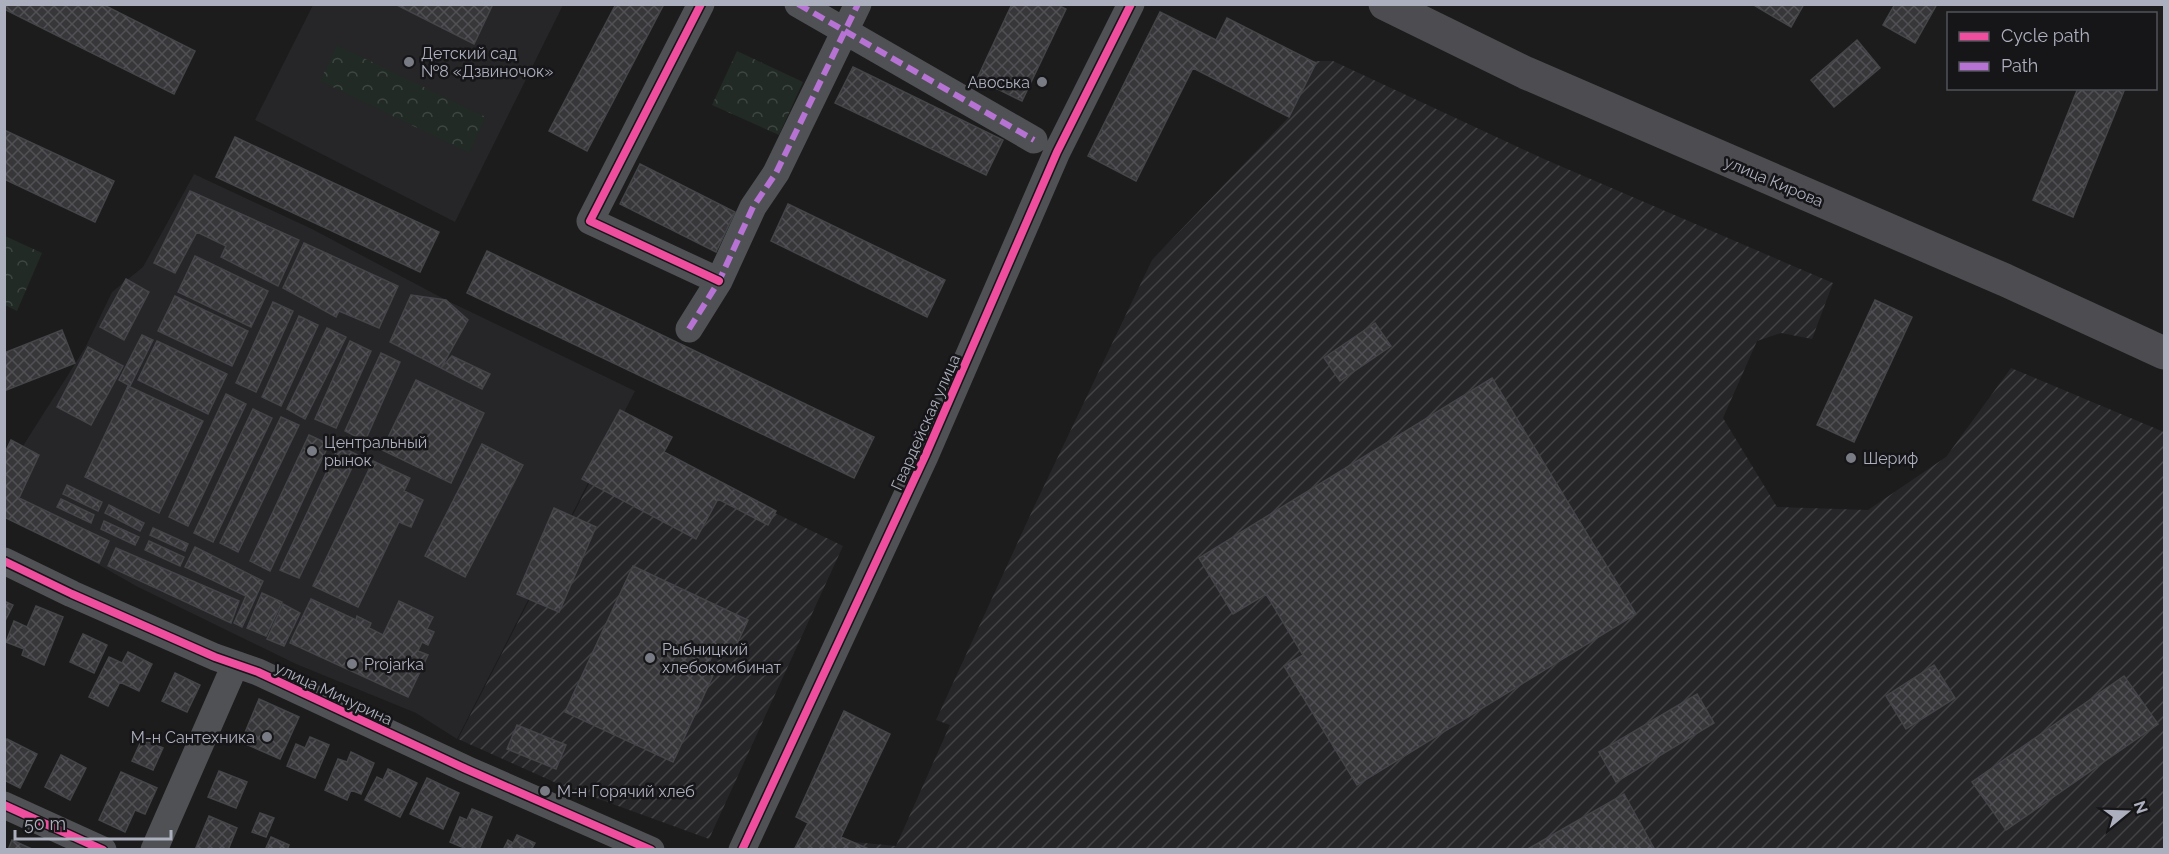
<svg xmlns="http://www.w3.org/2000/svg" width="2169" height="854" viewBox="0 0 2169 854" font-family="Raleway,sans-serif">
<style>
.built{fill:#262528}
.industrial{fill:url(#industrial-furrows)}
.park{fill:url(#park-crowns)}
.building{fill:url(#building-cross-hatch);stroke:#444548;stroke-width:1.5}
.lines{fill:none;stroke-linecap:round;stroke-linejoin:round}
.minor{stroke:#505155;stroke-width:27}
.major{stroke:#4d4d51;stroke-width:33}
.quiet{stroke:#b673d3;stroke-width:6;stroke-dasharray:12 6;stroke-linecap:butt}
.cycleway-casing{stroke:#161518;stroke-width:11}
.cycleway{stroke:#ef4d9e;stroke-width:8}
.poi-dot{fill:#7a7c85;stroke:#161518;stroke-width:2}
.labels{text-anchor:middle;stroke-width:5;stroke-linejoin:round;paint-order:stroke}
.poi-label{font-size:16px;fill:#acafbd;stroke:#161518;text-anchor:start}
.street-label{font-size:16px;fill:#acafbd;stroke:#161518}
</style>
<defs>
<pattern id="industrial-furrows" width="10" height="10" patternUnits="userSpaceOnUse" patternTransform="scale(1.5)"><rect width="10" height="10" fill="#262528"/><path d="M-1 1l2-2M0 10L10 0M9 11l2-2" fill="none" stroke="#434245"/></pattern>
<pattern id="park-crowns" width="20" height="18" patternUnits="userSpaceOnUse" patternTransform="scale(1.5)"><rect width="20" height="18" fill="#212a24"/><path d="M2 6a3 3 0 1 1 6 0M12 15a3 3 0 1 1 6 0" fill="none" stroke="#3f4642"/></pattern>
<pattern id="building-cross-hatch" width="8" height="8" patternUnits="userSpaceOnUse" patternTransform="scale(1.5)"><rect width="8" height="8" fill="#37373a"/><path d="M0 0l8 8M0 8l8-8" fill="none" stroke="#515155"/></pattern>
</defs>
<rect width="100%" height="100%" fill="#1c1c1c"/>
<path class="built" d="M313,5H563L455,222L255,120Z
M194,174L312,229L446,300L635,391L457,739L416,713L296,664L136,586L12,515L9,468L85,348L112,292L143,267Z"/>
<path class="industrial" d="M1311,61H1333L1544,159L1833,283L1812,339L1781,333L1757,341L1723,418L1777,507L1868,510L1946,457L2011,368L2164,432V849L871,850L854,842L896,846L950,725L936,720L1033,509L1152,260L1289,117L1316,64Z
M614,435L843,546L709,839L563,786L458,739Z"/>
<path class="park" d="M337,45L486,117L469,153L320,81Z
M737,51L803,82L779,135L712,105Z
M5,236L42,253L17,311L5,305Z"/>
<path class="building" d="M4,4H102L195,51L174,94L4,9Z
M395,4H493L474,44Z
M616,4H664L587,151L549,131Z
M1012,4H1056L1066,9L1022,101L977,79Z
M1752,4H1804L1791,27Z
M1895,4H1937L1915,43L1883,25Z
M1160,12L1216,40L1227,18L1316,63L1289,117L1193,68L1136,181L1088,156Z
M1857,40L1880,68L1834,107L1811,80Z
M853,67L1003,140L986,175L835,103Z
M2078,88H2117L2124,91L2073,217L2033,200Z
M4,130L114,181L95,222L4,179Z
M235,137L439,232L420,272L216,177Z
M640,164L735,212L716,252L620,204Z
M190,191L299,240L278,286L221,257L226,246L197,232L175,273L154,263Z
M788,204L945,280L927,317L771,241Z
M304,243L398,286L379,328L339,311L336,317L283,288Z
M487,251L874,437L854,478L467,293Z
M195,256L268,291L251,327L178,292Z
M126,279L149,292L124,340L100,327Z
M411,295L446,300L468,320L441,368L390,342Z
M175,296L248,331L232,366L158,331Z
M1875,300L1912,317L1854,442L1817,425Z
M273,302L293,311L256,392L236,383Z
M299,316L318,325L281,406L262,397Z
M1375,323L1391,346L1340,381L1324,358Z
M327,328L346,337L305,419L287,409Z
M62,330L75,363L4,391V353Z
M142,335L153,340L130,386L119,380Z
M157,341L227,374L208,414L138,380Z
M350,341L371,351L336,428L315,419Z
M88,347L123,366L91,425L57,407Z
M381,353L400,362L365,441L345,431Z
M452,356L490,374L482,389L441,368Z
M1492,378L1636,614L1357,785L1284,666L1303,655L1266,594L1233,614L1199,558Z
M416,380L484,413L451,483L382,450Z
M128,386L203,421L159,513L85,477Z
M226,394L246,404L188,526L169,517Z
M253,409L272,418L213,542L194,533Z
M620,410L672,437L664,452L776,511L768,525L718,499L696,539L582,479Z
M281,417L299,425L238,552L220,543Z
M309,435L329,444L270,571L250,561Z
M11,440L39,455L19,498L109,541L99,563L4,517V479L6,475L4,474V455Z
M482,444L523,465L465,577L425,556Z
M339,446L358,455L299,578L280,570Z
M373,461L410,478L404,491L423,500L411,527L399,522L358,607L313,586Z
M67,485L102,502L98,511L63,494Z
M61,499L94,515L91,523L57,507Z
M109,505L144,523L140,531L105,513Z
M554,508L596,527L559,612L517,594Z
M104,521L139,537L135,545L101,529Z
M153,528L188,544L185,551L150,535Z
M149,541L184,557L180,566L145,550Z
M195,547L263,581L242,627L234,623L246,596L185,567Z
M116,548L239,601L231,623L108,566Z
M633,566L748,620L733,652L717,645L708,665L716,669L673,762L565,712Z
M262,593L282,602L266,636L247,628Z
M311,599L356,620L357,616L371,623L369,628L383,635L399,601L433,617L427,629L434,632L428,645L422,642L418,651L428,655L408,697L290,643Z
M4,601L13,605L4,623Z
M283,604L300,613L284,646L267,639Z
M36,606L63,617L44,665L22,655L24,649L6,642L14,621L27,627Z
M83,634L107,645L94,673L70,662Z
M128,652L152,664L139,691L120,682L108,706L89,697L109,657L122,663Z
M1934,665L1955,698L1906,729L1886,696Z
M175,673L200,685L187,712L162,701Z
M2124,676L2158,724L2006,830L1972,782Z
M1697,694L1714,723L1616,782L1599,752Z
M259,699L299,717L280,759L241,742Z
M844,711L890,734L841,837L871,850H794L808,823L796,817Z
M517,725L566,745L556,769L507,749Z
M310,737L329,745L315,778L287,766L296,744L305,748Z
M7,739L37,754L20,788L4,780V744Z
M142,739L163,748L153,770L132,761Z
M351,752L374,763L361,794L351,790L347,800L325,790L338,759L347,762Z
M61,755L86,768L70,800L45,787Z
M388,769L417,783L400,817L365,800L377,777L383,780Z
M219,771L247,782L236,808L208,797Z
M121,772L157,788L145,814L135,810L125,832L99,820Z
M427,778L459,793L443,829L410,814Z
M1624,794L1655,850H1526Z
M472,809L492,817L479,850H469L450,842L460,817L467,820Z
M260,813L274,818L266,837L252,832Z
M209,816L237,828L228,850H195Z
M517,835L535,843L531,850H503L508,840L513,843Z
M271,837L289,845L287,850H265Z
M12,840L34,850H8Z"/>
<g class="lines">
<path class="minor" d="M701,4L590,221L719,281
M798,4L1034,140
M689,329L719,281L753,207L776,173L858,4
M4,561L72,594L215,657L258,672L466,769L651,850
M4,805L103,850
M154,850L235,665
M742,850L926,454L1057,152L1131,4"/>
<path class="major" d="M1385,4L1526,73L2005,280L2164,353"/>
<path class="quiet" d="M798,4L1034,140
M689,329L719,281L753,207L776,173L858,4"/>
<g class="cycleway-casing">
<path id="cycleway" d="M701,4L590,221L719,281
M4,561L72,594L215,657L258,672L466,769L651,850
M4,805L103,850
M742,850L926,454L1057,152L1131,4"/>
</g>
<use href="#cycleway" class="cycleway"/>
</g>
<g class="poi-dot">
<circle cx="409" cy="62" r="6"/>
<circle cx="1042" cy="82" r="6"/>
<circle cx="312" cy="451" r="6"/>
<circle cx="1851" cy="458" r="6"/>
<circle cx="650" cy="658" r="6"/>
<circle cx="352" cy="664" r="6"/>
<circle cx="267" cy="737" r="6"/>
<circle cx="545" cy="791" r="6"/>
</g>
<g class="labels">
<g class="poi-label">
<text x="421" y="59">Детский сад<tspan x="421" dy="18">№8 «Дзвиночок»</tspan></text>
<text x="1030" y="88" text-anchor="end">Авоська</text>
<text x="324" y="448">Центральный<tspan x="324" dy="18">рынок</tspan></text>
<text x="1863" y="464">Шериф</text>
<text x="662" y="655">Рыбницкий<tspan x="662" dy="18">хлебокомбинат</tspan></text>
<text x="364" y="670">Projarka</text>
<text x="255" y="743" text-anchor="end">М-н Сантехника</text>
<text x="557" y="797">М-н Горячий хлеб</text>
</g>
<g class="street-label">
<text transform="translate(1774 181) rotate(23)" y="6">улица Кирова</text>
<text transform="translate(925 422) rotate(-66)" y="6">Гвардейская улица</text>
<text transform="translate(334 693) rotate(25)" y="6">улица Мичурина</text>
</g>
</g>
<rect width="2169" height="854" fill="none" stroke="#acafbd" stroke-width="12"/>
<rect x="1947" y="12" width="210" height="78" fill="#161518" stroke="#52535a" stroke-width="1.5"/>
<rect x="1959" y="32" width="30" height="9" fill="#ef4d9e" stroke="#52535a" stroke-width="1.5"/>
<text x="2001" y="42" font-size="18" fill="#acafbd">Cycle path</text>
<rect x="1959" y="62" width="30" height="9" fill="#b673d3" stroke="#52535a" stroke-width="1.5"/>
<text x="2001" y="72" font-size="18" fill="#acafbd">Path</text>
<g transform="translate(2127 812) rotate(71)" stroke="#161518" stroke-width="4.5" paint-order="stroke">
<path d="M0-4.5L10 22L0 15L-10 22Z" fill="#acafbd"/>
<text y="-9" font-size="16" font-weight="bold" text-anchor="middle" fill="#acafbd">N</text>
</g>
<path d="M15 830v9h156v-9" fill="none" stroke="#acafbd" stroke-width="3"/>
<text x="24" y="830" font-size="18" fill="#acafbd" stroke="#161518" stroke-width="4.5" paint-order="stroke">50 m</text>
</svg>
